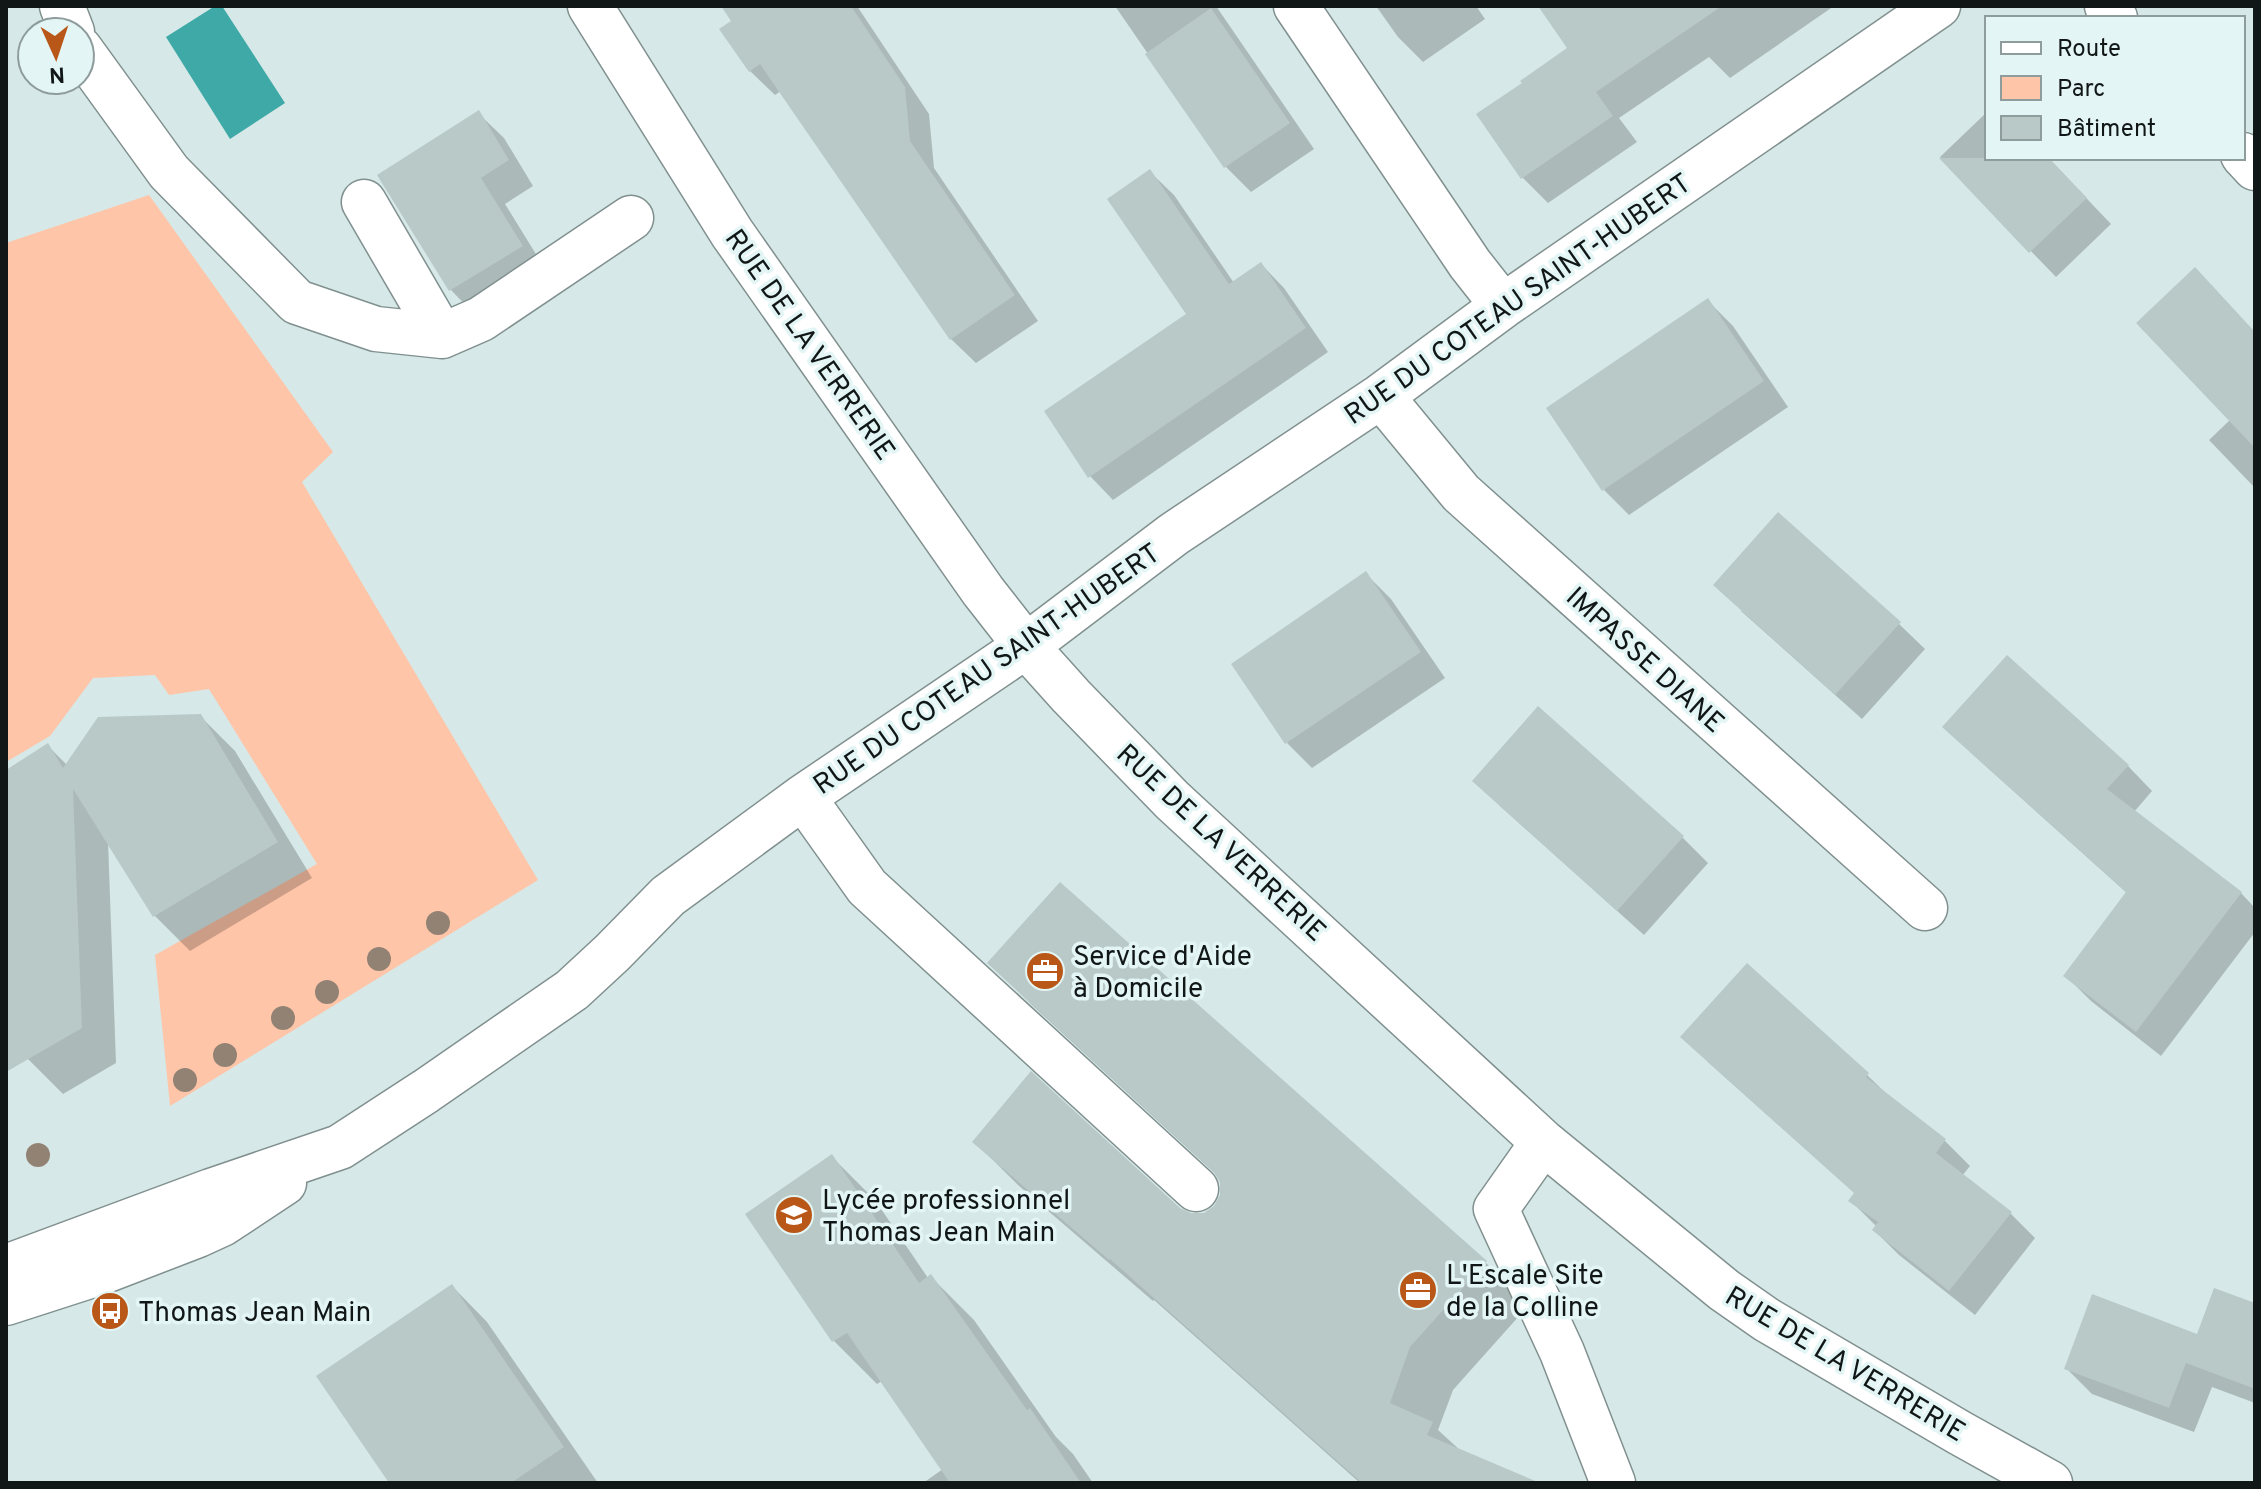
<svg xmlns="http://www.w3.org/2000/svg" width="2261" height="1489" viewBox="0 0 2261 1489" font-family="Overpass,sans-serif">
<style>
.green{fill:#ffc5a8}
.water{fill:#3ea9a7}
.shadow{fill:#0003}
.building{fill:#b8c9c8}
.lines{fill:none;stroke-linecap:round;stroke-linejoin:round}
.minor-casing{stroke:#80908f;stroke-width:47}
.minor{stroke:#fff;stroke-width:44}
.tree{fill:#928273}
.labels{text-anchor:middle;stroke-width:7;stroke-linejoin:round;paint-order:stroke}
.street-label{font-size:28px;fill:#111717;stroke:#e3f5f4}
.poi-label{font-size:28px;fill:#111717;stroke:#e3f5f4;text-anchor:start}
</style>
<rect width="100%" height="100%" fill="#d6e8e7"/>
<path class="green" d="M149,195L333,452L302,482L538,880L170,1106L155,955L317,864L209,689L169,695L155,675L93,678L50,736L6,762V243Z"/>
<path class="water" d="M215,6H222L285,103L230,139L166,37Z"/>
<path class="shadow" d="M747,6H857L929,114L934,168L1038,321L976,363L951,339L781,91L775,95L750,71Z
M1115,6H1216L1314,149L1251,192L1226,167Z
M1376,6H1476L1485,19L1423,62L1398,37Z
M1585,6H1834L1730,78L1709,57L1619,118L1637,142L1548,203L1522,177Z
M1987,112V158H2048L2111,224L2056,277L1940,157Z
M478,113L504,138L533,186L505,204L547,272L476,316L451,290L380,176Z
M1150,172L1174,195L1234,283L1261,264L1284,288L1328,352L1113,500L1090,476L1189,315Z
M1708,301L1733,326L1788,407L1629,515L1604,490Z
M2255,333V488L2209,440L2231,419Z
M1366,574L1391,599L1445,678L1312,768L1287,743Z
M1741,611L1899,624L1925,649L1862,719Z
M1538,708L1683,838L1708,863L1644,935L1500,806Z
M200,716L235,751L312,878L190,951L155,916L108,841L116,1063L63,1094L28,1059L6,1019V772L48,746L67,765Z
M1970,752L2128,766L2152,791L2134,812L2241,893L2255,908V932L2161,1056L2091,1001L2066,976L2128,894Z
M1060,885L1486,1263L1529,1305L1453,1390L1438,1430L1496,1483H1360L1154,1300L1153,1301L1018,1185L975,1142L1179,1210L1191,1216L1205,1214L1215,1208L1222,1196L1219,1177L1033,1006L990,963Z
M1708,1062L1867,1075L1892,1099L1945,1141L1970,1166L1962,1176L2010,1213L2035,1238L1975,1315L1899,1255L1874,1230L1877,1227L1851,1201L1856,1194Z
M832,1157L875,1200L928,1278L931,1277L974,1320L1056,1437L1073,1454L1093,1483H923L943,1469L882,1381L877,1384L834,1341Z
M452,1286L487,1322L598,1483H392Z
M2255,1305V1403L2212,1387L2194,1432L2092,1394L2067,1369L2198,1336Z"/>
<path class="building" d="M721,6H851L905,87L910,141L1015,295L950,340L760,64L749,72L719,29L731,21Z
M1538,6H1722L1596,92L1613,116L1521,179L1476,114L1522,83L1520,81L1567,48Z
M1211,8L1290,123L1224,168L1145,54Z
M479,110L509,160L481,178L523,246L449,291L377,175Z
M1939,158H2049L2087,198L2029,253Z
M1150,169L1229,284L1261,262L1306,328L1088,478L1044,411L1186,314L1107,199Z
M2195,267L2255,332V448L2136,323Z
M1708,298L1764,381L1602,491L1546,408Z
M1778,512L1901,622L1835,695L1713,585Z
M1366,571L1421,652L1285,744L1231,664Z
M2007,655L2129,765L2107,789L2242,892L2136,1032L2063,976L2126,892L1942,727Z
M1538,706L1684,836L1617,911L1472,781Z
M201,714L278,842L153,917L73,789L82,1028L6,1072V770L48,743L63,768L98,717Z
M1060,882L1487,1261L1410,1347L1390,1403L1433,1422L1427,1435L1540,1483H1362L1110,1259L1109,1260L972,1142L1031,1071L1180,1208L1191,1213H1204L1214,1206L1220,1195V1182L1213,1171L987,963Z
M1747,963L1869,1073L1866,1077L1946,1139L1936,1153L2012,1212L1949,1291L1872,1230L1878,1222L1848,1201L1854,1193L1680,1037Z
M832,1154L919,1283L931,1274L1027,1410L1030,1408L1081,1483H950L847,1333L832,1342L745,1214Z
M452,1284L564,1447L511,1483H389L316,1376Z
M2214,1288L2255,1303V1389L2186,1363L2169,1408L2064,1369L2092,1294L2197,1334Z"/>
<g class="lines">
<g class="minor-casing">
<path id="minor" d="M62,6L72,32
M590,6L732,233L983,591L1026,646L1071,696L1172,800L1543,1142L1724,1290L1767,1320L1960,1433L2050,1483
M1296,6L1470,264L1503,306
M2107,6L2115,18
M80,49L169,172L297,302L376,329L442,336L481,319L631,218
M2243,155L2255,168
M364,202L442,336
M1381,396L1461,493L1925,908
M803,797L867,887L1196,1189
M1543,1142L1496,1209L1562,1352L1613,1483
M6,1267L211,1191L340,1147L426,1091L572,990L612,953L668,896L803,797L1026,646L1174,534L1381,396L1503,306L1938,6
M6,1303L102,1272L198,1235L222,1224L284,1183"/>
</g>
<use href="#minor" class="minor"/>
</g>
<g class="tree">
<circle cx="438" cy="923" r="12"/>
<circle cx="379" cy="959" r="12"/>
<circle cx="327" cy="992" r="12"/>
<circle cx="283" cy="1018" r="12"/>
<circle cx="225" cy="1055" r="12"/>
<circle cx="185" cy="1080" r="12"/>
<circle cx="38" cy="1155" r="12"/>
</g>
<defs>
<g id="office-disc" transform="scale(2)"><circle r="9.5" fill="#b95719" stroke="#e3f5f4"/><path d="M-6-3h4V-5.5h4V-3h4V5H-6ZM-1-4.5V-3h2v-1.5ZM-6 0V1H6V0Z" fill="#fff"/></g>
<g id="school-disc" transform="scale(2)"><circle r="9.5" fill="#b95719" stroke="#e3f5f4"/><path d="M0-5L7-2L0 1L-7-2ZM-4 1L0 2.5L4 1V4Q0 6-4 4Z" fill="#fff"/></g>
<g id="bus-disc" transform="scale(2)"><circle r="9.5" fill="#b95719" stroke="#e3f5f4"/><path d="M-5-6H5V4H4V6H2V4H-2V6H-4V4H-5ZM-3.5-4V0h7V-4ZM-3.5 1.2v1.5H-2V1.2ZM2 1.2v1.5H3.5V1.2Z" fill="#fff"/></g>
</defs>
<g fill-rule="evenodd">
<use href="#office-disc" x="1045" y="971"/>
<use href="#school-disc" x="794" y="1215"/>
<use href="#office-disc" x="1418" y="1290"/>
<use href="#bus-disc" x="110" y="1311"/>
</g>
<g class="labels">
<g class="street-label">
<text transform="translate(1517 298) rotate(-35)" y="10">RUE DU COTEAU SAINT-HUBERT</text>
<text transform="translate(811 344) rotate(55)" y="10">RUE DE LA VERRERIE</text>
<text transform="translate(1646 659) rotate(42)" y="10">IMPASSE DIANE</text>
<text transform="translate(986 668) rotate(-35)" y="10">RUE DU COTEAU SAINT-HUBERT</text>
<text transform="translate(1222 842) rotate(43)" y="10">RUE DE LA VERRERIE</text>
<text transform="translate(1846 1363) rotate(31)" y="10">RUE DE LA VERRERIE</text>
</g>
<g class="poi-label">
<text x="1073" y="965">Service d'Aide<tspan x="1073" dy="32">à Domicile</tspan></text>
<text x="822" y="1209">Lycée professionnel<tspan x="822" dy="32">Thomas Jean Main</tspan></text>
<text x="1446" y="1284">L'Escale Site<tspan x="1446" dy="32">de la Colline</tspan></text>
<text x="138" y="1321">Thomas Jean Main</text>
</g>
</g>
<rect width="2261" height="1489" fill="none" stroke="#111717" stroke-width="16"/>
<rect x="1985" y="16" width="260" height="144" fill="#e3f5f4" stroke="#8f9c9c" stroke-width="2"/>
<rect x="2001" y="42" width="40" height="12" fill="#ffffff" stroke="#8f9c9c" stroke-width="2"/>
<text x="2057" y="56" font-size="24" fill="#111717">Route</text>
<rect x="2001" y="76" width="40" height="24" fill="#ffc5a8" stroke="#8f9c9c" stroke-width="2"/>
<text x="2057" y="96" font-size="24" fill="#111717">Parc</text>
<rect x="2001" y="116" width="40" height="24" fill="#b8c9c8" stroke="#8f9c9c" stroke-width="2"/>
<text x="2057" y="136" font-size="24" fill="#111717">Bâtiment</text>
<g transform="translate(56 56) rotate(177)"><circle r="38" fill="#e3f5f4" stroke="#8f9c9c" stroke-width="2"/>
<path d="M0-6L14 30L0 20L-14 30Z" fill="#b95719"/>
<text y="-12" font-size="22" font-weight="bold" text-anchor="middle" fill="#111717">N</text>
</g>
</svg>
